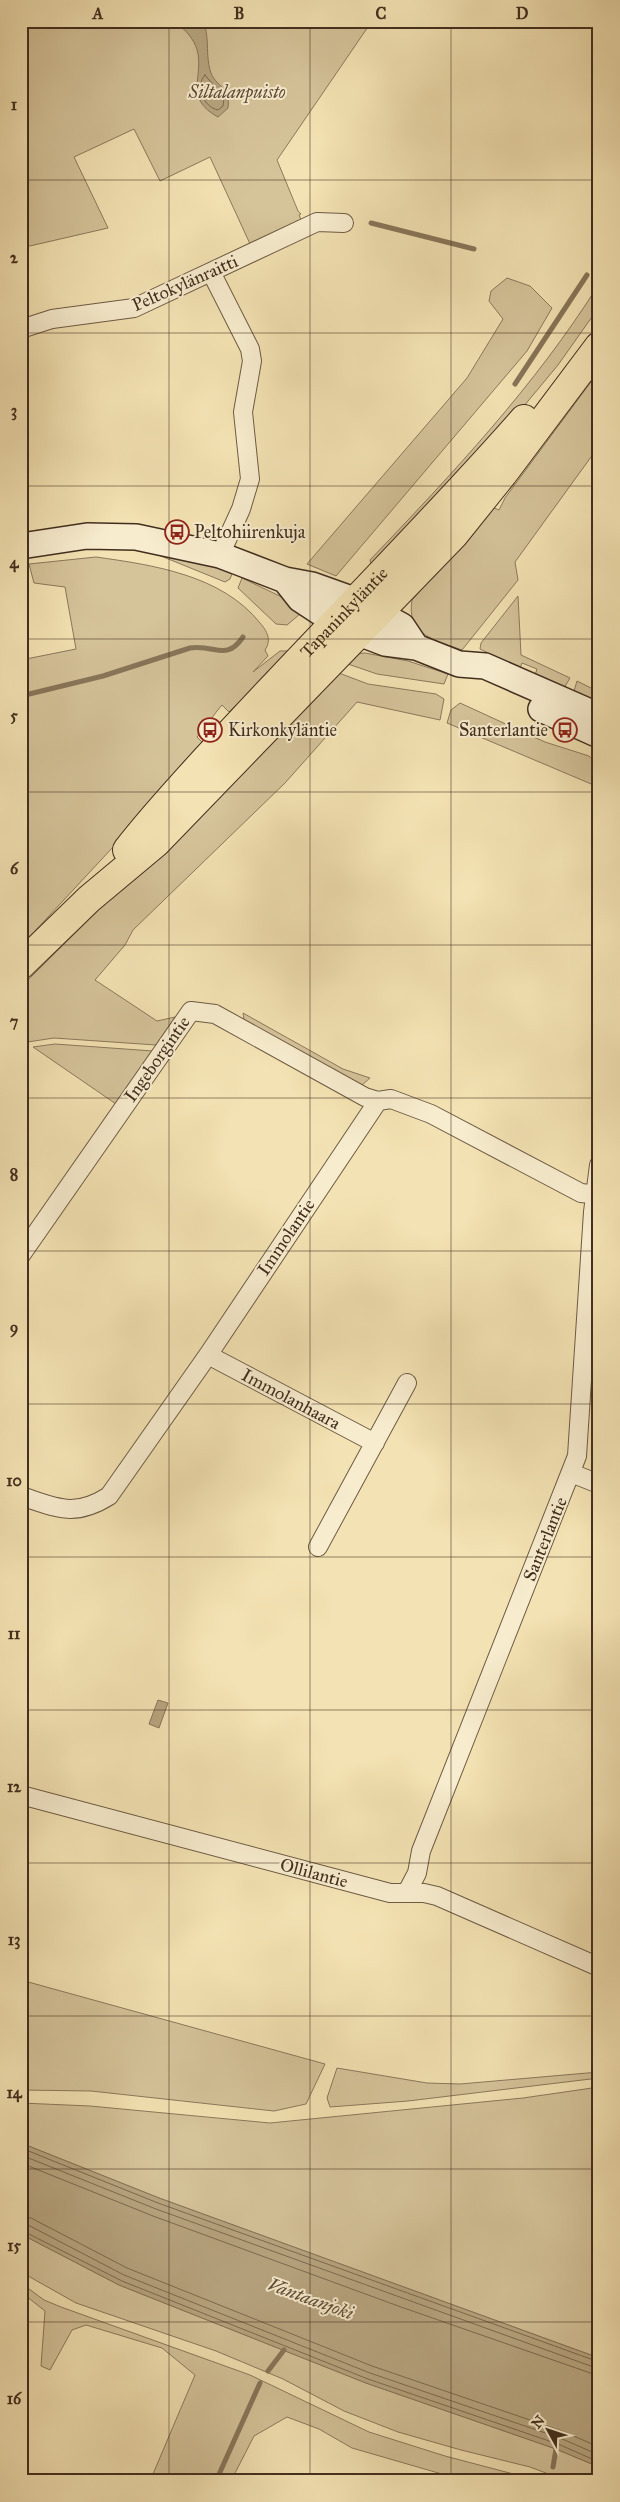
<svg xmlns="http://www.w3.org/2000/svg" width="620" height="2502" viewBox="0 0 620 2502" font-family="'IM FELL Great Primer',serif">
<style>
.green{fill:#d5c39a;stroke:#8c785c}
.water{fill:#b7a580;stroke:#887559}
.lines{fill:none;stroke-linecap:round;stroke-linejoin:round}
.shore{stroke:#7c6a4f;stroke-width:1}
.stream{stroke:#887559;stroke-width:5}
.street-casing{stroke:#6e5b43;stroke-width:20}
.secondary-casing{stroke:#422e1e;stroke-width:28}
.primary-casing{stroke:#422e1e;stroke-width:30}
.street{stroke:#f7ecce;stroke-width:18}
.secondary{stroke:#f7ecce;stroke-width:25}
.primary{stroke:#f3e2b3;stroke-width:28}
.grid{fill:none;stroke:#422e1e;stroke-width:1;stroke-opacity:0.55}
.labels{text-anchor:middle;stroke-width:4;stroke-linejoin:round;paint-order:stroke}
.park-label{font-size:18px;font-style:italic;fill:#5f4c37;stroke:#f7ecce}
.street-label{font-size:18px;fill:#422e1e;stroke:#f7ecce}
.poi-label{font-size:18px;fill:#422e1e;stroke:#f7ecce;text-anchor:start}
.water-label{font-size:19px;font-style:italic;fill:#5f4c36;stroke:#f7ecce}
.neatline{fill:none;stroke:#422e1e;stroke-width:2}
.grid-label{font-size:16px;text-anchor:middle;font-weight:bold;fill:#422e1e}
</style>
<rect width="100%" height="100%" fill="#f3e2b3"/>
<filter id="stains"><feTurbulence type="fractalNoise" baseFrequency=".004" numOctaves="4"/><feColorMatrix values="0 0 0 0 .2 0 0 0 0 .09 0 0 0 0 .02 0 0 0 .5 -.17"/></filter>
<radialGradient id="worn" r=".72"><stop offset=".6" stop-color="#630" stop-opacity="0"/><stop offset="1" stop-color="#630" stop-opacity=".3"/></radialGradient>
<path class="green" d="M21,21H372L277,160L298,211L301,214L299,215L302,222L251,246L210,157L160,181L134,129L74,157L108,228L21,248Z
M507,278L530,286L552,308L527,351L336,576L307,564L467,378L503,319L489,301L491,291Z
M599,284V307L558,365L504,430L371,564L370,560C453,473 535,386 599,284Z
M599,371V446L515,562L518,580L462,650C435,640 406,635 412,600L494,508L499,510L505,498Z
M156,554L211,566L232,574L230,579L225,582Z
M96,557C153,565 222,575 260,623C267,631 272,640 265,650L268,656L253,672L280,651H291L229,712L222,705C213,715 207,726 197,737L202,742L181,774L21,946V660L76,649L65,587L34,583L29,564Z
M242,578L286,599L300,614L287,625L276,624L238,588Z
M518,596L521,655L570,678L564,688L535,675L537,669L522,663L520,668L480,649L481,643Z
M365,653L408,661L448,674L444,684L377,674L345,663L355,654Z
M331,670L368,684L436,694L444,699L440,720L357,702L285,783L133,930L125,945L95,980L157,1021L175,1017L156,1045L54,1038L21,1043V987L251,758Z
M577,681L599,692V702L574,691Z
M460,703L545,742L589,756L597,764L596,786L447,723L451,710Z
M243,1013L343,1069L370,1078L362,1085L351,1083L245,1025Z
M55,1044L153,1051L116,1104L33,1047Z
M21,1980L325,2064L306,2104L274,2111L91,2091L21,2090Z
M337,2068L427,2083L460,2084L599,2072V2078L408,2101L330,2107L327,2098Z
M599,2087V2358L159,2198L21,2143V2103L90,2106L270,2123L523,2098Z
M21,2234L119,2285L366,2383L556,2449L599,2467V2481H567L530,2467L461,2450L398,2432L344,2411L283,2379L216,2351L76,2303L21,2272Z
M21,2283L44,2300L61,2307L250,2375L369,2432L445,2456L540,2481H466L352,2448L319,2429L287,2417L254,2436L231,2481H150L195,2375L162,2348L86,2325L72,2330L50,2370L41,2366L45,2311L21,2292Z"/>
<path class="water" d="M180,21H202L205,26C209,41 206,56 210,70C215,88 231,85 228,108L218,117C172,92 223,62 180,26Z
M158,1700L168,1703L159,1728L149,1724Z
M21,2143L159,2198L599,2358V2467L556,2449L366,2383L119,2285L21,2234Z"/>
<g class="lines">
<path class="shore" d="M205,75L224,98L223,106L218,110C204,107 194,87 205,75Z
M21,2148L158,2203L599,2362
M21,2155L156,2209L599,2369
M21,2163L153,2216L401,2307L599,2376
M21,2216L31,2218L127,2268L372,2366L562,2431L599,2447
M21,2224L28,2225L124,2275L370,2373L560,2438L599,2455
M21,2230L122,2281L368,2379L558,2444L599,2462"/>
<path class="stream" d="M371,223L474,249
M515,384L587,275
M21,696L103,676L190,648C215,644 226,662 243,637
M268,2371L284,2350
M553,2467L556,2449
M216,2481L260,2383"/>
<g class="street-casing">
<path id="street" d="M211,272L250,349L252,361L243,412L250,479L241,509L220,555
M21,329L52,319L134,308L317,222L344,223
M21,1255L191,1011L215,1014L365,1097L378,1101L391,1099L431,1114L581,1193L599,1195
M208,1355L375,1443
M571,1473L599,1484
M21,1496C57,1508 74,1518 109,1496L208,1355L378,1101
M318,1547L407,1383
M21,1795L390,1893H424L437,1896L599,1967
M407,1892L417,1873L421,1851L577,1456L593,1212L599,1165"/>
</g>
<g class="secondary-casing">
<path id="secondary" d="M21,546L87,536L136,537L220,555L285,580L312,585L354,600L402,626L416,647
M285,580L300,599L335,622L359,633L385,643L416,647L459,664L485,666L599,716
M541,709L599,735"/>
</g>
<g class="primary-casing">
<g id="primary">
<path id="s1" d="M127,850C158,810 194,772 229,734C327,628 429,527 524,419"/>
<path d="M21,965L89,899L156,843L454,535L503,474L599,346"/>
</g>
</g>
<use href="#street" class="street"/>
<use href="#secondary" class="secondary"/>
<use href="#primary" class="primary"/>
</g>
<path class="grid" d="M169,21V2481M310,21V2481M451,21V2481M21,180H599M21,333H599M21,486H599M21,639H599M21,792H599M21,945H599M21,1098H599M21,1251H599M21,1404H599M21,1557H599M21,1710H599M21,1863H599M21,2016H599M21,2169H599M21,2322H599"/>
<defs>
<g id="bus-ring" transform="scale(1.25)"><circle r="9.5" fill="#f7ecce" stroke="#8f2418" stroke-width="1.5"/><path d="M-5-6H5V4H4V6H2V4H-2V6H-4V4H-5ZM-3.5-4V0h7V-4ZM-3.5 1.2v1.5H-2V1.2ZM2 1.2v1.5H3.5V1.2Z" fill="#8f2418"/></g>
</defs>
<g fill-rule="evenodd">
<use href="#bus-ring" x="177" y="532"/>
<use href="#bus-ring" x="210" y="730"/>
<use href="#bus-ring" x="565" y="730"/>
</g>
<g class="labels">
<g class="park-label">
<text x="237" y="98">Siltalanpuisto</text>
</g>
<g class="street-label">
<text transform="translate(185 283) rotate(-24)" y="6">Peltokylänraitti</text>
<text dy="6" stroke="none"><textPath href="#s1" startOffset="322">Tapaninkyläntie</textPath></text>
<text transform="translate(157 1059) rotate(-55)" y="6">Ingeborgintie</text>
<text transform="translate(286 1237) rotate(-56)" y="6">Immolantie</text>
<text transform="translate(291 1399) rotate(28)" y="6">Immolanhaara</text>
<text transform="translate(545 1539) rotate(-68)" y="6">Santerlantie</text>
<text transform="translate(314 1873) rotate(15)" y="6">Ollilantie</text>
</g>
<g class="poi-label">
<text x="194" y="538">Peltohiirenkuja</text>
<text x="228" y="736">Kirkonkyläntie</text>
<text x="548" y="736" text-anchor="end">Santerlantie</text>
</g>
<g class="water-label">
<text transform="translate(311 2298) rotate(20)" y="7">Vantaanjoki</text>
</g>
</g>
<rect width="620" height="2502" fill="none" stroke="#f3e2b3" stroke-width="55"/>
<g transform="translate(548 2430) rotate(310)" stroke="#f7ecce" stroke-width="4" paint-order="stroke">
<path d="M0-4L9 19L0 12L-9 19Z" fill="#422e1e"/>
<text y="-8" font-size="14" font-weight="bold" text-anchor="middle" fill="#422e1e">N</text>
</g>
<rect x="28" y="28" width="564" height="2446" class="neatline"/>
<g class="grid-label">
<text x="98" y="19">A</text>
<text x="239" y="19">B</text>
<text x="381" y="19">C</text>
<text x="522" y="19">D</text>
<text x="14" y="110">1</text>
<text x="14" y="263">2</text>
<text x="14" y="416">3</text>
<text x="14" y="568">4</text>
<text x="14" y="721">5</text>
<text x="14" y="874">6</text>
<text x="14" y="1027">7</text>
<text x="14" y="1180">8</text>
<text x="14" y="1333">9</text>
<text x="14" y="1486">10</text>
<text x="14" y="1639">11</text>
<text x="14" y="1792">12</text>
<text x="14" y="1945">13</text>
<text x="14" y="2098">14</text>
<text x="14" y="2251">15</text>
<text x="14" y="2404">16</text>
</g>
<rect width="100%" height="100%" filter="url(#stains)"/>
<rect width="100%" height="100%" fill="url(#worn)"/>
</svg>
